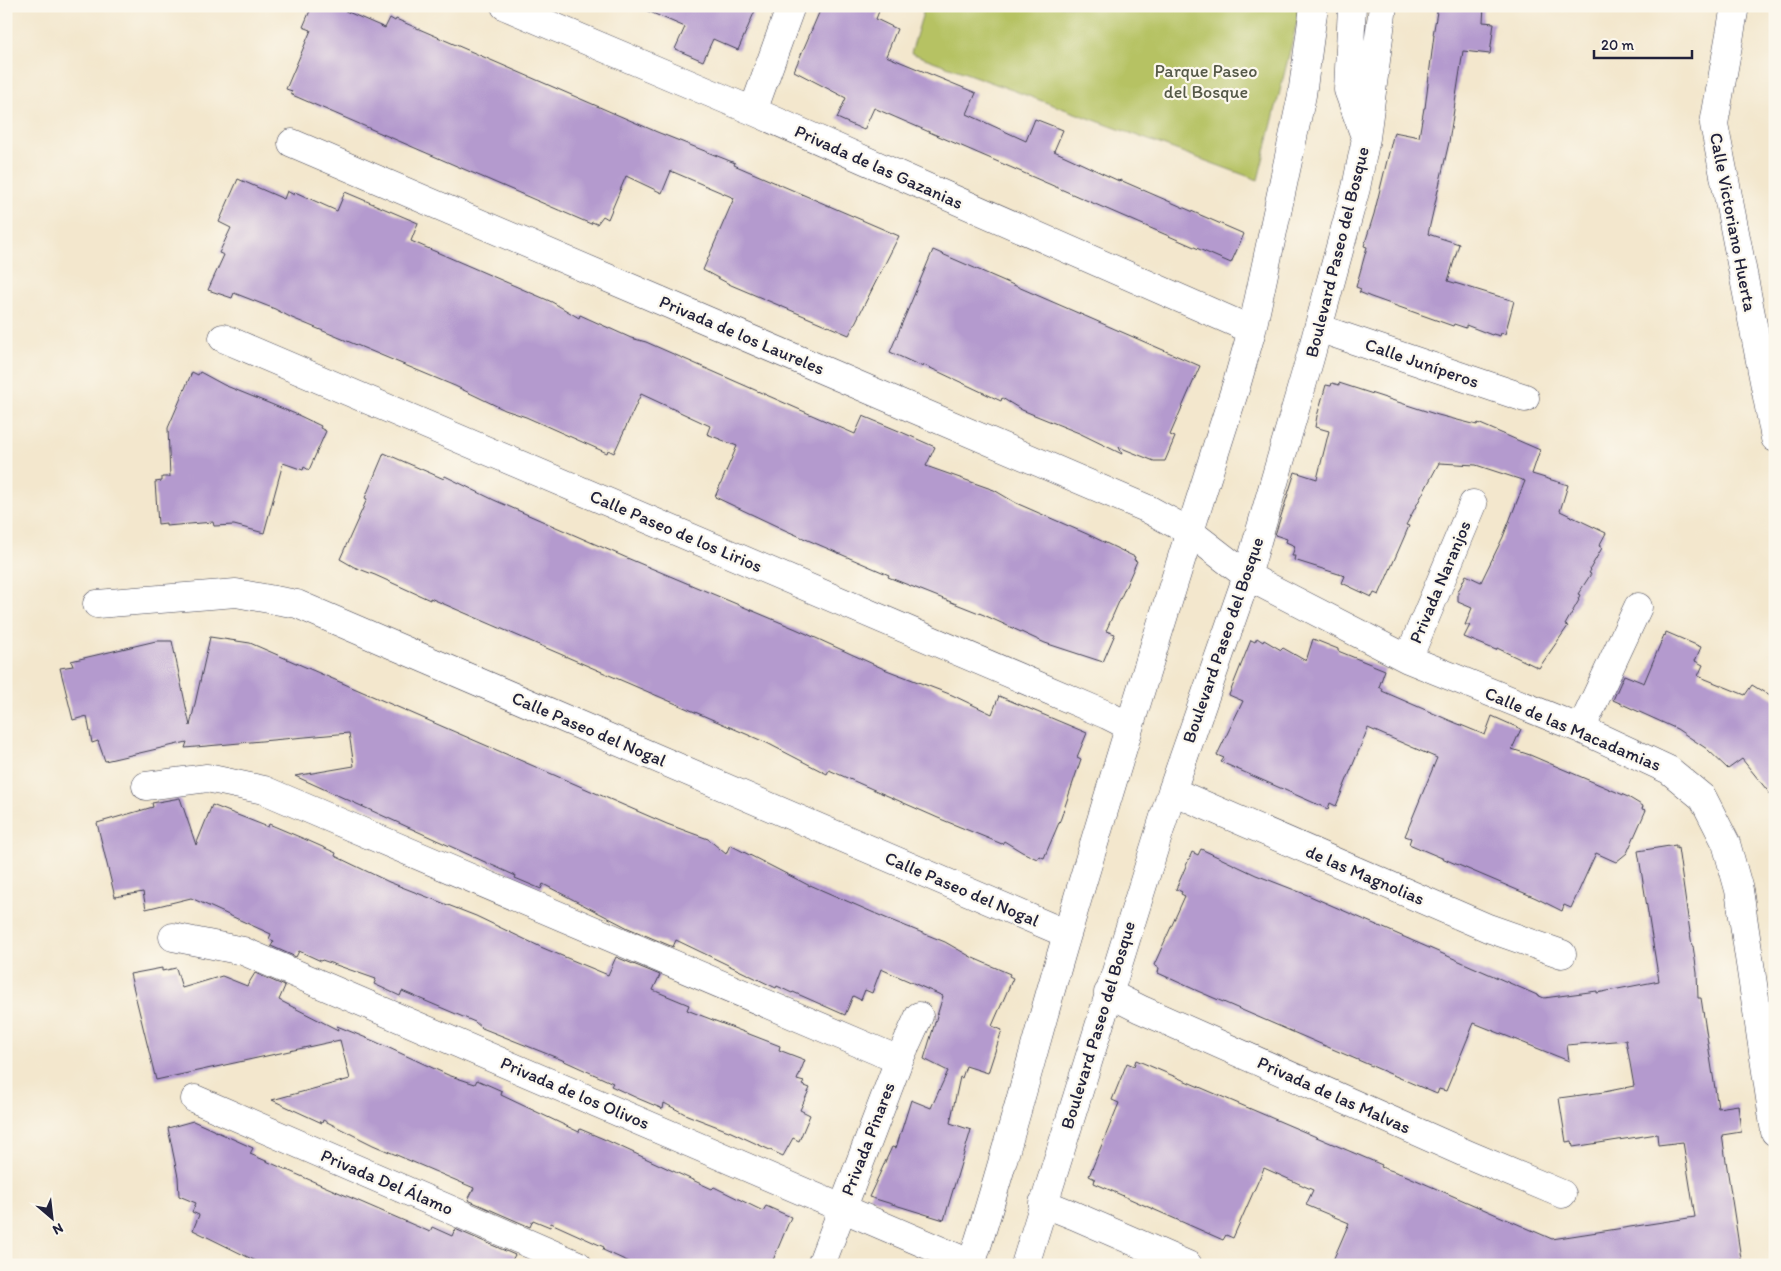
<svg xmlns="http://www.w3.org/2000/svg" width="1781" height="1271" viewBox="0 0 1781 1271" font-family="Itim,sans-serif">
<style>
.green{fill:#b6c264;stroke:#6c7250}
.building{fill:#b49ace}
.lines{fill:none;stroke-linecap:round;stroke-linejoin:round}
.minor-casing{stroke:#414051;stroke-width:29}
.minor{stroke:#fff;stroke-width:28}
.labels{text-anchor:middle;stroke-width:4.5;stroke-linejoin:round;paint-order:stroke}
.park-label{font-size:18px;fill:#565a49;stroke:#fbf7ec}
.street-label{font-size:18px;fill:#22223b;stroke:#fbf7ec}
</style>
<rect width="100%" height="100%" fill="#fbf7ec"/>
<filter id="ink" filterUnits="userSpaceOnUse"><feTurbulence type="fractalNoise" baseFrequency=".02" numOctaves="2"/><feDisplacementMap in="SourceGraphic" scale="10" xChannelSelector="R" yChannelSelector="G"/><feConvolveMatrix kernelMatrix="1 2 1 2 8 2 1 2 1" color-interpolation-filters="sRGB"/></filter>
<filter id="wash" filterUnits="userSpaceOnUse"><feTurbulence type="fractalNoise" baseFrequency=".0096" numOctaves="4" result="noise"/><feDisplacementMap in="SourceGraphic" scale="20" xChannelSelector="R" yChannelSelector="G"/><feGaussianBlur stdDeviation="1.12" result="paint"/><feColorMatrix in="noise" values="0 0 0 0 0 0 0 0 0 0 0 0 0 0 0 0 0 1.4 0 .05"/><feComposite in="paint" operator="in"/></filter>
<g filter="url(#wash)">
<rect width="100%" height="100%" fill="#f3e7cd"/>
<path class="green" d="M925,6H1301L1258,180L911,53Z"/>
<g id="blocks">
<path class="building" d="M312,6H334L385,28L390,18L395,21L396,19L657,132L735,163L734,165L899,236L849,335L731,285L703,270L734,198L671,171L662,193L626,176L608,219L603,216L597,224L592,222L591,224L290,94L292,91L286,89L311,30L303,27Z
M636,6H757L738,50L713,39L703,61L675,49L685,27Z
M822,6H837L846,10L848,6H881L876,19L897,29L886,56L976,93L967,114L1026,141L1035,119L1063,130L1054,151L1119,181L1120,180L1244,234L1231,263L874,108L864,130L837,118L846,98L794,71Z
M1438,6H1484L1483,22L1494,23L1490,54L1463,51L1449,142L1428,234L1459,244L1448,281L1514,301L1505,334L1501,333L1500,336L1493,334L1492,335L1466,325V328L1454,324L1453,326L1371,297L1359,292L1361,289L1356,287L1367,247L1364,246L1374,214L1394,132L1419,137L1424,108H1425L1434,35H1433Z
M238,179L284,199L287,191L294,195L295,192L337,211L345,192L418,223L411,241L552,302L579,318L580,315L631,338L646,342L855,434L863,416L899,431L935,447L926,466L994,490L1016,503L1087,534L1135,557L1134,560L1137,561L1106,631L1115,634L1103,662L1045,643L984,615L888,577L889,575L787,531L715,497L737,446L707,434L710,426L641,394L614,453L608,450L607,453L526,417L505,410L455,386L292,318L275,309L234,293L232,298L208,290L224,255L219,253L231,228L219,222Z
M933,250L1200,366L1170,435L1175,437L1165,461H1154L1119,447L1122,454L1079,433L1022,410L1002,398L1001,401L924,365L923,367L890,352Z
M192,372L198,375L200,372L224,385L298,415L321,426L320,428L326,431L309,470L304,467L303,470L283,463L264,533L234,525L214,526L213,522L166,526V523L158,524L155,482L162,481V477H170L168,428Z
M1332,383L1339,385V383L1438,415L1477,425L1478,423L1540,450L1532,474L1568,485L1560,511L1606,533L1599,546L1602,548L1590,569L1591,570L1589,573L1591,574L1578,594L1580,595L1578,599L1579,600L1565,625L1568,626L1539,668L1497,648L1496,650L1464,637L1470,625H1465L1472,608L1458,602V592L1466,575L1481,582L1503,537L1525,481L1476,465L1439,463L1406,525L1409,526L1379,595L1374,593L1372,597L1342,583L1345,576L1294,560L1295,556H1292L1295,546L1286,542L1287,539L1275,535L1295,472L1317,479L1329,431L1315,427L1317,416L1326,385L1331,386Z
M384,453L444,479L445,476L494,500L627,558L796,629L884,669L952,695L992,714L999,696L1087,733L1077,757L1081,759L1061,818L1044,858L1039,856L1037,859L1022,852L1004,841L1002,844L938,818L829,770L827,774L767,743L430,598V600L375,575L354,567L340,559L367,499L365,498Z
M1666,632L1701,647L1695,661L1703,665L1698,676L1745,695L1752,685L1775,699V800L1742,759L1728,769L1707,749L1677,729L1613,700L1624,675L1644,683L1664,635L1665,636Z
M210,637L250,643L667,824L708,839L726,854L730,845L810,886V885L888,919L945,942L973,958L1010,974L1009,976L1013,978L992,1026L1002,1030L988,1073L966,1066L962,1078L960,1077L950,1123L971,1130L944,1220L869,1197L892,1147L896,1148L911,1100L931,1108L948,1071L924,1059L943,996L881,969L872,993L865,990L861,1000L853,996L845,1015L793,992L792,993L777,986L776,988L676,940L673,947L628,928L543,884L541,889L515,878L516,876L295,776L354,766L349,733L185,748L187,742L105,761L98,741L92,743L87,716L73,720L60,668L73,666L71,661L156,641H172L190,726Z
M1257,638L1263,642L1264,640L1281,650L1283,648L1306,661L1313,639L1338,649V651L1385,670L1379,687L1383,689L1382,691L1451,721L1485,735L1492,716L1521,729L1512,749L1530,755L1628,797L1643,806L1642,809L1646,810L1627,853L1616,862L1596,853L1571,908L1564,905L1562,911L1536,898L1409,844L1411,838L1405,836L1437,758L1368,728L1336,806L1330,803L1328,809L1221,762L1224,758L1217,755L1243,701L1229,695L1251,640L1255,642Z
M180,798L196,845L212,805L268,827L269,824L309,841L336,853L335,856L389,882L476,916L543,948L608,975L616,957L660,975L653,990L689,1005L687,1010L780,1046L779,1050L805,1060L797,1080L804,1082L802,1085L810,1088L800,1110L810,1115L799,1141L793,1138L783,1156L731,1132L687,1115L664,1103L663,1109L637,1098L611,1086L613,1083L560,1059L482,1028L475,1022L402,991L400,996L374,984L376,979L322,960L321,961L299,951L296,957L271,946L274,941L269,939L271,934L191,898L146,909L143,892L115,897L97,823L153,807L152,803Z
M1676,845V849L1678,848L1692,946H1693L1697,973L1698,998H1701L1718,1108L1738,1105L1741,1132L1722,1135L1742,1265H1331L1349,1223L1306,1205L1313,1190L1264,1168L1233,1238L1226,1235L1223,1240L1094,1183L1095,1179L1089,1176L1119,1103L1112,1100L1127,1063L1134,1066L1136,1060L1382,1165L1381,1167L1407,1176L1552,1239L1695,1217L1683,1142L1658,1145L1657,1134L1573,1147L1572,1141L1566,1142L1559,1098L1604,1092L1634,1086L1626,1040L1567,1045L1569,1061L1474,1023L1446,1091L1439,1089L1437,1094L1200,992L1158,973L1159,968L1154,965L1185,896L1181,894L1182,892L1176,889L1192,852L1198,855L1201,849L1256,875L1310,896L1544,998L1597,991V993L1659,981L1638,851Z
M162,968V971L176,968L182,988L222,976L247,986L255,973L285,986L279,1000L338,1030L337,1026L376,1042L448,1075L475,1084L477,1080L502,1091L501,1095L579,1132L580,1129L606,1140L712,1189L714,1187L763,1211L766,1206L791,1217L771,1265H636L603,1250L604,1247L551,1223L550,1227L533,1220L530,1227L468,1200L474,1188L373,1145L323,1120L322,1123L272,1100L350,1079L340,1040L156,1080L130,974Z
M193,1121L253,1148L250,1154L430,1232L432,1227L452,1236L455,1229L515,1255L509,1265H264L193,1230L199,1215L192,1212L196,1203L179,1196L178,1177L168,1128Z"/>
</g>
</g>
<g filter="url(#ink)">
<use href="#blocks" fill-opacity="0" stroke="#414051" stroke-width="1"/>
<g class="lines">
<g class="minor-casing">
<path id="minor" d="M505,6L753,111L1252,330
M1352,6L1348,90L1364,134
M1735,6L1714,124L1775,438
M753,111L791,6
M292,143L1148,509L1190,532L1247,576L1408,659L1581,729L1669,770L1703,798L1726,843L1739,890L1775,1132
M1318,328L1525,398
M223,338L1107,715L1129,726
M97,604L236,593L297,604L1067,934
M1408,659L1473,504
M1581,729L1638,607
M146,786L207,778L264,790L899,1060
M1172,791L1488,928L1562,954
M173,937L243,951L972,1264
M1108,993L1140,1009L1467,1154L1562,1194
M195,1099L578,1265
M1043,1203L1073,1215L1188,1265
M821,1265L899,1060L919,1016
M971,1265C1007,1155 1035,1042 1068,931C1122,748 1179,565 1237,383L1252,330L1302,95L1314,6
M1025,1265L1172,791L1247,576L1310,358L1356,188L1366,138L1383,6"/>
</g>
<use href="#minor" class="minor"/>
</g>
</g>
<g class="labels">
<g class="park-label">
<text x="1206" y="77">Parque Paseo<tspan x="1206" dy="21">del Bosque</tspan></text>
</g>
<g class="street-label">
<text transform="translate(879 167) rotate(24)" y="6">Privada de las Gazanias</text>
<text transform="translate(1733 222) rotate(79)" y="6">Calle Victoriano Huerta</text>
<text transform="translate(1337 252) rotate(-76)" y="6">Boulevard Paseo del Bosque</text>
<text transform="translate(742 335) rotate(23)" y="6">Privada de los Laureles</text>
<text transform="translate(1422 363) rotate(19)" y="6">Calle Juníperos</text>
<text transform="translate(676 531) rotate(23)" y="6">Calle Paseo de los Lirios</text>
<text transform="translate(1440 582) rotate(-67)" y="6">Privada Naranjos</text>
<text transform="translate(1223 640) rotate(-71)" y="6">Boulevard Paseo del Bosque</text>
<text transform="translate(589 729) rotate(23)" y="6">Calle Paseo del Nogal</text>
<text transform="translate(1573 729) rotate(23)" y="6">Calle de las Macadamias</text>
<text transform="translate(1365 875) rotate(23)" y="6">de las Magnolias</text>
<text transform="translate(962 889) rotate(23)" y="6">Calle Paseo del Nogal</text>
<text transform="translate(1098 1025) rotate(-73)" y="6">Boulevard Paseo del Bosque</text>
<text transform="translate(575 1093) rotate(23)" y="6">Privada de los Olivos</text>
<text transform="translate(1334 1095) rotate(24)" y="6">Privada de las Malvas</text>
<text transform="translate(868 1139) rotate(-69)" y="6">Privada Pinares</text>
<text transform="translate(387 1182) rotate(23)" y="6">Privada Del Álamo</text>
</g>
</g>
<rect width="1781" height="1271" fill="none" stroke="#fbf7ec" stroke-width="25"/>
<g transform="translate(52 1218) rotate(152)" stroke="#fbf7ec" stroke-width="4" paint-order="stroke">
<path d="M0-4L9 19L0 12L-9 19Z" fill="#22223b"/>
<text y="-8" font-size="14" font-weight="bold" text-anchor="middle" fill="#22223b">N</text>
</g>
<path d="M1594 50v8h98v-8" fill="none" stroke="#22223b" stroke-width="2.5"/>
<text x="1601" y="50" font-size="15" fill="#22223b" stroke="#fbf7ec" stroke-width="4" paint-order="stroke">20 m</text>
</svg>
